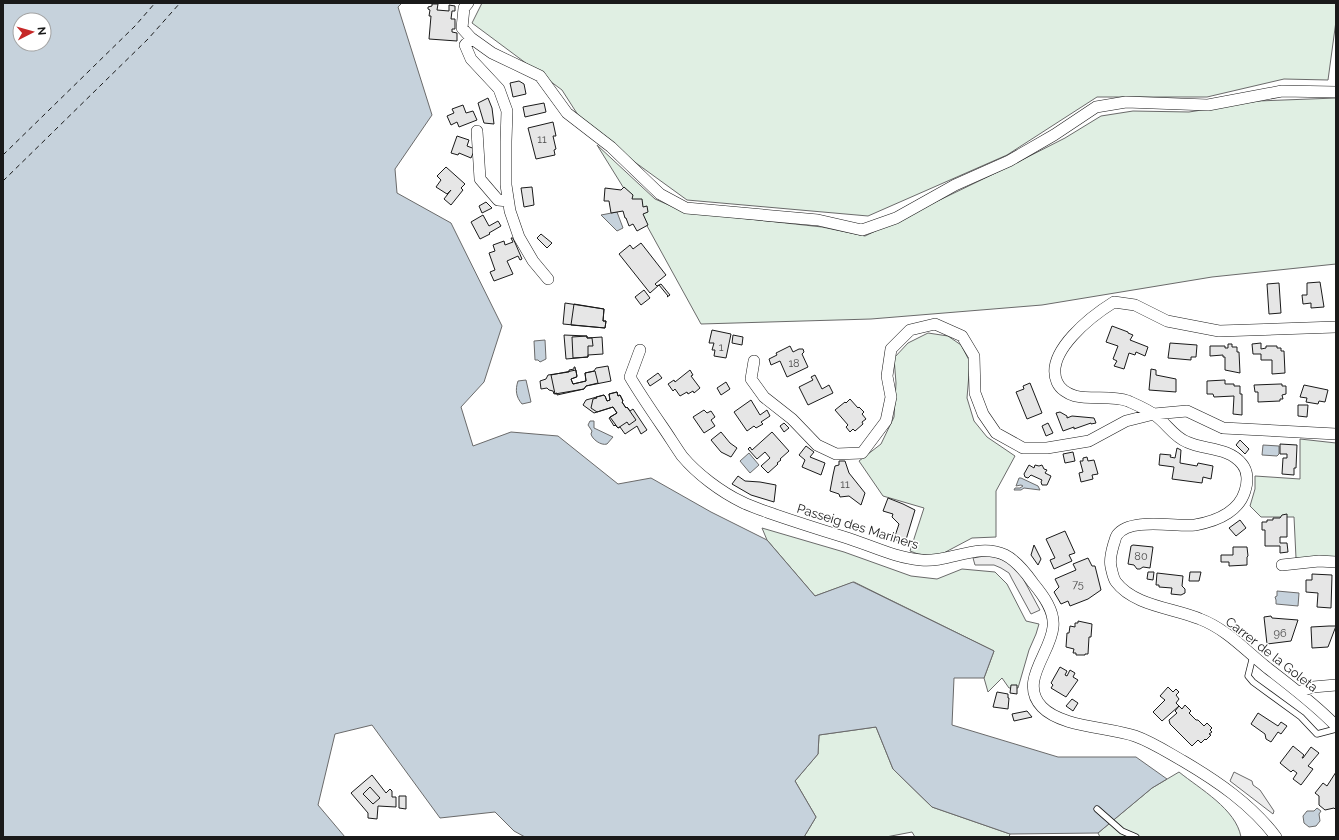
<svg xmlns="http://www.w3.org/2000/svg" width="1339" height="840" viewBox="0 0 1339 840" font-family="Raleway,sans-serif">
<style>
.green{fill:#e0efe3;stroke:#6a6a6a}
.parking{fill:#ededed;stroke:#6a6a6a}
.water{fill:#c6d2dc;stroke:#6a6a6a;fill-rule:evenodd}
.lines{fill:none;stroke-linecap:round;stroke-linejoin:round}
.ferry{stroke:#1a1a1a;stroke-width:1;stroke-dasharray:5 4;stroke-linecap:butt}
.building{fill:#e6e6e6;stroke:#1a1a1a}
.lane-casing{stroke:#1a1a1a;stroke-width:7}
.street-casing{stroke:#1a1a1a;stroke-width:12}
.lane{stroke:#fff;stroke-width:5.5}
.street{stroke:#fff;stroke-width:11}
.labels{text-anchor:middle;stroke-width:3;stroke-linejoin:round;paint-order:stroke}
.number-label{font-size:11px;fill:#4d4d4d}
.street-label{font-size:13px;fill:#1a1a1a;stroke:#fff}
</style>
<rect width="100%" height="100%" fill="#fff"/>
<path class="green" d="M482,3H1336V21L1328,80L1284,79L1207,97H1097L1007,155L868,216L687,200L585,126L562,90L472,23Z
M1336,98V264L1212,277L1042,305L871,319L701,324L646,224L597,145L655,199L685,212L822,227L865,236L1010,166L1065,138L1101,116L1133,111L1189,112L1258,101Z
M928,333L948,336L961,345L970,362L967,398L974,421L987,437L1015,456L996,491V537L972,538L938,556L918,554L910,551L924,508L883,496L859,461L881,444L894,417L896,383L894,358L908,343Z
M1300,439L1336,443V557L1296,558L1294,517H1261L1250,506L1255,489V476L1300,479Z
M762,528L844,552L911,576L937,579L962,569L995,572L1007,584L1026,621L1039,624L1036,634L1029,650L1018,688H1009L1002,678L988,692L984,678L994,651L854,582L815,596L767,540Z
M876,727L893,769L932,807L1010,834L1009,837H915L912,832L886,837H804L816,817L795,781L818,754L819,735Z
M1179,772C1200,789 1236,809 1241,837H1100L1098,833L1152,788Z"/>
<path class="parking" d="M990,555L1006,561L1019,571L1040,610L1031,614L1012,579L1009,573L1001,568L994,565H975L973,558Z
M1234,772L1252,781L1253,785L1260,790L1274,811L1273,814L1230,781Z"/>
<path class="water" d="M3,3H402L398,7L432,115L395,169L397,193L451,223L502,326L484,382L461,407L473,446L511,432L558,436L618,484L651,478L711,512L767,540L815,596L853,582L994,651L984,678H954L952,725L1058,757H1136L1167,779L1152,788L1098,833L1010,834L932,807L893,769L876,727L819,735L818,754L795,781L816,817L804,837H525L514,831L495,812L440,818L372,725L335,734L318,805L345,837H3ZM20,20H44V44H20Z
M617,212L623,228L617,231L601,215Z
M545,340L546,359L540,362L538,360H535L534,341Z
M526,380L531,402L522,404C516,397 515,390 518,381Z
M590,421H594V428L613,437L607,444C601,446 592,439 591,434L592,431L588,425Z
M1263,445L1279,446V454L1277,456L1262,455Z
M749,453L759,465L750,473L740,461Z
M1019,478H1021L1038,486L1040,490L1024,488L1021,490H1014L1015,488H1020L1023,486L1021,485L1016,486Z
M1277,591L1299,593L1298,606L1276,604V600L1275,597L1277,596Z
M1317,808L1321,811L1319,814L1320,821L1316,826L1309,827L1304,823L1303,816L1307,811H1314Z"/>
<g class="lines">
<path class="ferry" d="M3,155L135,26L155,3
M3,181L148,39L180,3"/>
</g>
<path class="building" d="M432,4H438L437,10L449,11V5L455,6V11H452L451,19H455V29H452V32L457,33V41L429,39L431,16H429L430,10L428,9V7L432,6Z
M519,81L524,84L526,94L513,97L510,83Z
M488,98L492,108L494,124L484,123L478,103Z
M544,103L546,112L525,117L523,107Z
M463,105L466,113L473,111L477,120L459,127L457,122L451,125L447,116L454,113L452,109Z
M553,122L556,136H553L556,149L554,150L555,155L536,159L528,128Z
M457,136L469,140L467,146L475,149L471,158L459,153L458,155L451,153Z
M446,167L465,184L461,188L463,190L451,205L444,199L451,190L447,194L436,187L441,180L437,176Z
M532,187L534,205L524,207L521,188Z
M624,187L633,195L632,199H642L643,207L647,206L648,212L643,214L648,225L637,231L633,224L629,226L626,218H625L623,211L611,213L609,201H604L605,188L621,190Z
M486,202L492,208L482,213L479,206Z
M483,215L489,226L498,221L501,226L489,233L490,234L480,239L471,222Z
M541,234L552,243L547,248L537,238Z
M511,238H513L522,259L520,260L518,256L507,261L513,274L494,281L490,272L495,270L489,253L495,251L493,245L504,241L505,245L513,242Z
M641,243L666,275L655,284L657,286L661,284L670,295L667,297L668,296L659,285L650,293L619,254L630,245L633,249Z
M1320,282L1324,307L1311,308V303L1303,304L1302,295H1307V283Z
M1279,283L1281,313L1269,314L1267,284Z
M644,290L650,298L641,305L635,297Z
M565,303L604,309L603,321H606L605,328L563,324Z
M574,304L604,309L603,321H606L605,328L571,325Z
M1112,326L1128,332V333L1133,335L1130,340L1148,347L1145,356L1136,352L1135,355L1129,353L1124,369L1114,366L1117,361L1113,359L1118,346L1106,342Z
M712,330L731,334L726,358L714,356L715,350H712L714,343H709Z
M564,335L587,336V338L602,337L603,354L588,355V357L566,359Z
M733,335L743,337L742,345L732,343Z
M587,336V338H592L593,346H588V357L573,358L572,337Z
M1170,343L1197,345L1196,357H1191V360L1168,358Z
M1261,343V349L1266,348V346H1277V348H1281V351H1284L1285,373L1272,374V360H1261V354H1253L1252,344Z
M1228,344H1232V347H1237V352H1239L1240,373L1225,370V357H1223V355L1210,356V346H1225V348H1228Z
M790,346L793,352L799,349H803L804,352L802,354L808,367L787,377L780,361L771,365L769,359L777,355L776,353Z
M608,366L611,381L586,386L584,389L557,395V393L554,394L553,391L549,390L547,388L541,389L540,381L546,379L548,375L569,372V370L574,369V367H575L577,376L576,377L571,379L573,384L586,381L585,373L594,371L596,368Z
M1151,369L1156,370V375L1176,379V392L1149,390Z
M576,370L577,377L571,379L573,384L586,381L585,373L595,371L598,383L586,386L584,389L555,394L551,375Z
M690,370L693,375L691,376L700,388L694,393L693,391L688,394L687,392L680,396L675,389L673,391L668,384L674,380L675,382Z
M658,373L662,378L650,386L647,381Z
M815,375L822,389L829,385L833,393L808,405L799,387L813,380L811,377Z
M1225,380V384H1234V386H1240V394H1242V415L1233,414L1234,396L1214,397L1213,394H1207V381Z
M726,382L730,389L721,395L717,388Z
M1030,383L1042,413L1027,419L1016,392L1024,389L1023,386Z
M1280,384H1282V386H1286V394L1282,395L1283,399H1280V401L1258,402V392H1255L1254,385Z
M1304,385L1328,390L1325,402L1319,401L1318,404L1306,402L1307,398L1300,397Z
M617,392L618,396L620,395L623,401L622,402L626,408L627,407L630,411L633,409L647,430L641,434L637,426L625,434L620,427L618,428L615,425L614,426L609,418L617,413L613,407L594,413L583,405L586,400L604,395L605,396L607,401L610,400L609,394Z
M617,392L618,396L620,395L623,401L622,402L626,408L627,407L636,420L629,425L627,422L618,428L610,417L617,413L613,407L597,412L591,408L593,399L597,398L596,397L604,395L605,396L607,401L610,400L609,394Z
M850,399L858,408L859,407L864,412L862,414L866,419L862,422L863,424L855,431L853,429L850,432L846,427L848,425L835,410L845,402L846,403Z
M751,400L760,415L767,410L770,416L761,422L763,424L756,428L754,426L747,431L734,412Z
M1298,405H1308L1307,417L1298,416Z
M704,410L707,413L711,411L715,417L711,420L715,426L704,433L693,417Z
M1060,412L1067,416V418L1072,416L1094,418L1096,423L1091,424V423L1074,429V427L1063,431L1056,413Z
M784,423L789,428L784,432L780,426Z
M1048,423L1053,433L1046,436L1042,426Z
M721,432L730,443L737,448L731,457L721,452L711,440Z
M772,432L789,451L780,459L781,460L777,463L778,464L768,473L761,466L770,458L765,452L757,459L748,449L750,447L752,450Z
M1240,440L1249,449L1245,454L1236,445Z
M1280,444L1297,445L1296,468H1294V475L1282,474L1283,458H1287V454H1280Z
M806,446L814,452L810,457L825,463L821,475L802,467L805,460L799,455Z
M1177,448L1181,450L1180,463L1197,466L1198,463L1213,466L1211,479L1203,477L1202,483L1172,479L1174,467L1159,465L1160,454L1171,455L1170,457L1175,458Z
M1073,452L1075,461L1065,463L1063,454Z
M1087,457L1088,461L1094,460L1098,474L1092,475L1093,479L1081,482L1079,473L1083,472L1080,461H1083V458Z
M839,461H845L849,473L865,493L861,505L849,496L840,497L839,494L830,491L833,475L835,466L839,465Z
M1029,465L1034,468L1035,465L1039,466L1042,465L1044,469L1047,470L1045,473L1051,476L1047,485H1042L1041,482L1042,480L1031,475L1028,478L1025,477L1024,474Z
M738,476L745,481L760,482L776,485L774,502L751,495L732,484Z
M888,498L903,504L915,510L905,543L894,539L899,524L892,517L893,514L883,511Z
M1287,514V537H1280V543H1287L1288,552L1280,553V546H1265V530H1262V522H1267V520H1273V518H1280L1282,515Z
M1240,520L1246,528L1236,536L1229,528Z
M1065,531L1075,553L1069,555L1072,561L1054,569L1050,560L1055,558L1046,539Z
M1034,545L1041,559L1038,565L1031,555Z
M1133,545L1153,547L1150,568L1143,567L1140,569H1137L1134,565L1128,564L1131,546Z
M1233,547H1247L1248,556L1247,557V565L1229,566V562H1221V555H1233Z
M1088,558L1092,566H1095L1101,590L1088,599L1070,606L1068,601L1061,604L1054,592L1059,587L1055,579L1076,570L1073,564Z
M1148,572H1154L1153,580L1147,579Z
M1190,572H1201L1199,581H1189Z
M1157,573L1183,576L1182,586L1185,589V593L1181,595L1171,594L1172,588L1159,587V585H1156Z
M1312,574L1332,575L1331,608L1317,607L1318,593L1306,592V580H1312Z
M1271,616L1272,618L1298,620L1291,641L1267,644L1264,617Z
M1078,621L1092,624L1091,637H1089L1088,654H1085V655H1076V653H1073L1074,649L1066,647L1067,633H1069L1070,626L1075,627V623H1078Z
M1329,626H1336L1328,647L1312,648L1311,627Z
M1060,667L1067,671L1065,675L1067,676L1070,670L1075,673L1073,677L1078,680L1066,697L1051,688L1053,685L1051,683Z
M1011,685H1017V694L1010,693Z
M1168,687L1173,692L1176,689L1179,692L1176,695L1179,699L1176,703L1179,706L1162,721L1153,712L1165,700L1160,696Z
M997,692L1008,694V698H1009L1008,709L993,707Z
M1072,699L1078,703L1073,711L1066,706Z
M1185,705L1191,711L1189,713L1196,720H1198L1204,726L1207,723L1212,728L1210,730L1212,732L1209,734L1211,735L1206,740L1205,739L1201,743L1198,740L1192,746L1170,724L1169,720L1177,713L1175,711L1179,706L1182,709Z
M1027,711L1032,717L1014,721L1012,714Z
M1258,713L1278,726L1281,722L1287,726L1281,734L1278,732L1271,742L1266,739L1265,734L1251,724Z
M1293,746L1304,755L1302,758H1303L1311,747L1319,753L1308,766L1313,769L1301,785L1293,779L1297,773L1293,770L1291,772L1280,763Z
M1336,772V810L1334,808L1325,810L1319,805V796L1315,793L1323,783L1327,786Z
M372,775L386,793L390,789L392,791V797H396V807L378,806L377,819L368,818V813L351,793Z
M370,787L380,798L373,804L363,794Z
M399,796H406V809L399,808Z"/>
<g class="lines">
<g class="lane-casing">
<path id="lane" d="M1253,656L1248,676L1253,682L1301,717L1317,734L1336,729
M1097,809L1122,831L1136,837"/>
</g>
<g class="street-casing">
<path id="street" d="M468,3L464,8L462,28L471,38L492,53L540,76L567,113L611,147L660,194L686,208L818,220L862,230L896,218L955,185L1009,161L1054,135L1096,107L1126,102L1208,105L1282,91L1336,92
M471,38L465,45L471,59L499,89L507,111L506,141V185L510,211L519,237L533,261L548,279
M477,131L480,179L498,200L508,201
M1336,327L1219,331L1167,321L1135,305L1114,302C1093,315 1044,352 1057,382C1060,389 1068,394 1075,396C1092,400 1112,395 1128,401C1137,405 1149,410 1156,416C1167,424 1174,437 1187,442C1204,450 1229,447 1242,464C1248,471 1248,482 1245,491C1242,501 1237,507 1228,513C1219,519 1206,523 1195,525C1175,527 1130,517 1117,535C1115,538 1115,541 1114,543C1112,550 1109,559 1111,567C1112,571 1113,578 1116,582C1134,606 1174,608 1200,619C1226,629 1244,649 1265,666C1289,685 1314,703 1336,726
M640,350L630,377C640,394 651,410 662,426C669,436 675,446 682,456C697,474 721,492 742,502C750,506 759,509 767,512C793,521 818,529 844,537C870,545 895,558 921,560C949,563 978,542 1005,555C1017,561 1026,573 1033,583C1043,595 1055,611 1053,627C1051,653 1018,682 1042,707C1061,727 1108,727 1135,736C1152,742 1167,752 1183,761C1217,781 1251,804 1276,837
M754,361L751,379L764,397L792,419L817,445L836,454L862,453L886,421L891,397L887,376L891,349L910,330L935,324L962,336L974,356L975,393L983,414L996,433L1023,448H1047L1089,441L1126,421L1154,414L1187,411L1223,428L1336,434
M1282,565L1319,561L1336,562
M1298,692L1313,687L1336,685"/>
</g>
<use href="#lane" class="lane"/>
<use href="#street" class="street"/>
</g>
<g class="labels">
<g class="number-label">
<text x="542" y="143">11</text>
<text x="721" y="351">1</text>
<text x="794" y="367">18</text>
<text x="845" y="488">11</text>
<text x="1141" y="560">80</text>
<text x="1078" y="588">75</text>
<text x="1280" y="637">96</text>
</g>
<g class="street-label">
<text transform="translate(858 526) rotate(17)" y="5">Passeig des Mariners</text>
<text transform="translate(1272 654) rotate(38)" y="5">Carrer de la Goleta</text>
</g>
</g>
<rect width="1339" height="840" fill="none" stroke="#1a1a1a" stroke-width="8"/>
<g transform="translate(32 32) rotate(84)"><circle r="19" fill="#ffffff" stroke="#a3a3a3"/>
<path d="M0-3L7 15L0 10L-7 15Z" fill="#c62828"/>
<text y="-6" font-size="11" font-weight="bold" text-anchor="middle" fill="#1a1a1a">N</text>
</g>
</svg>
